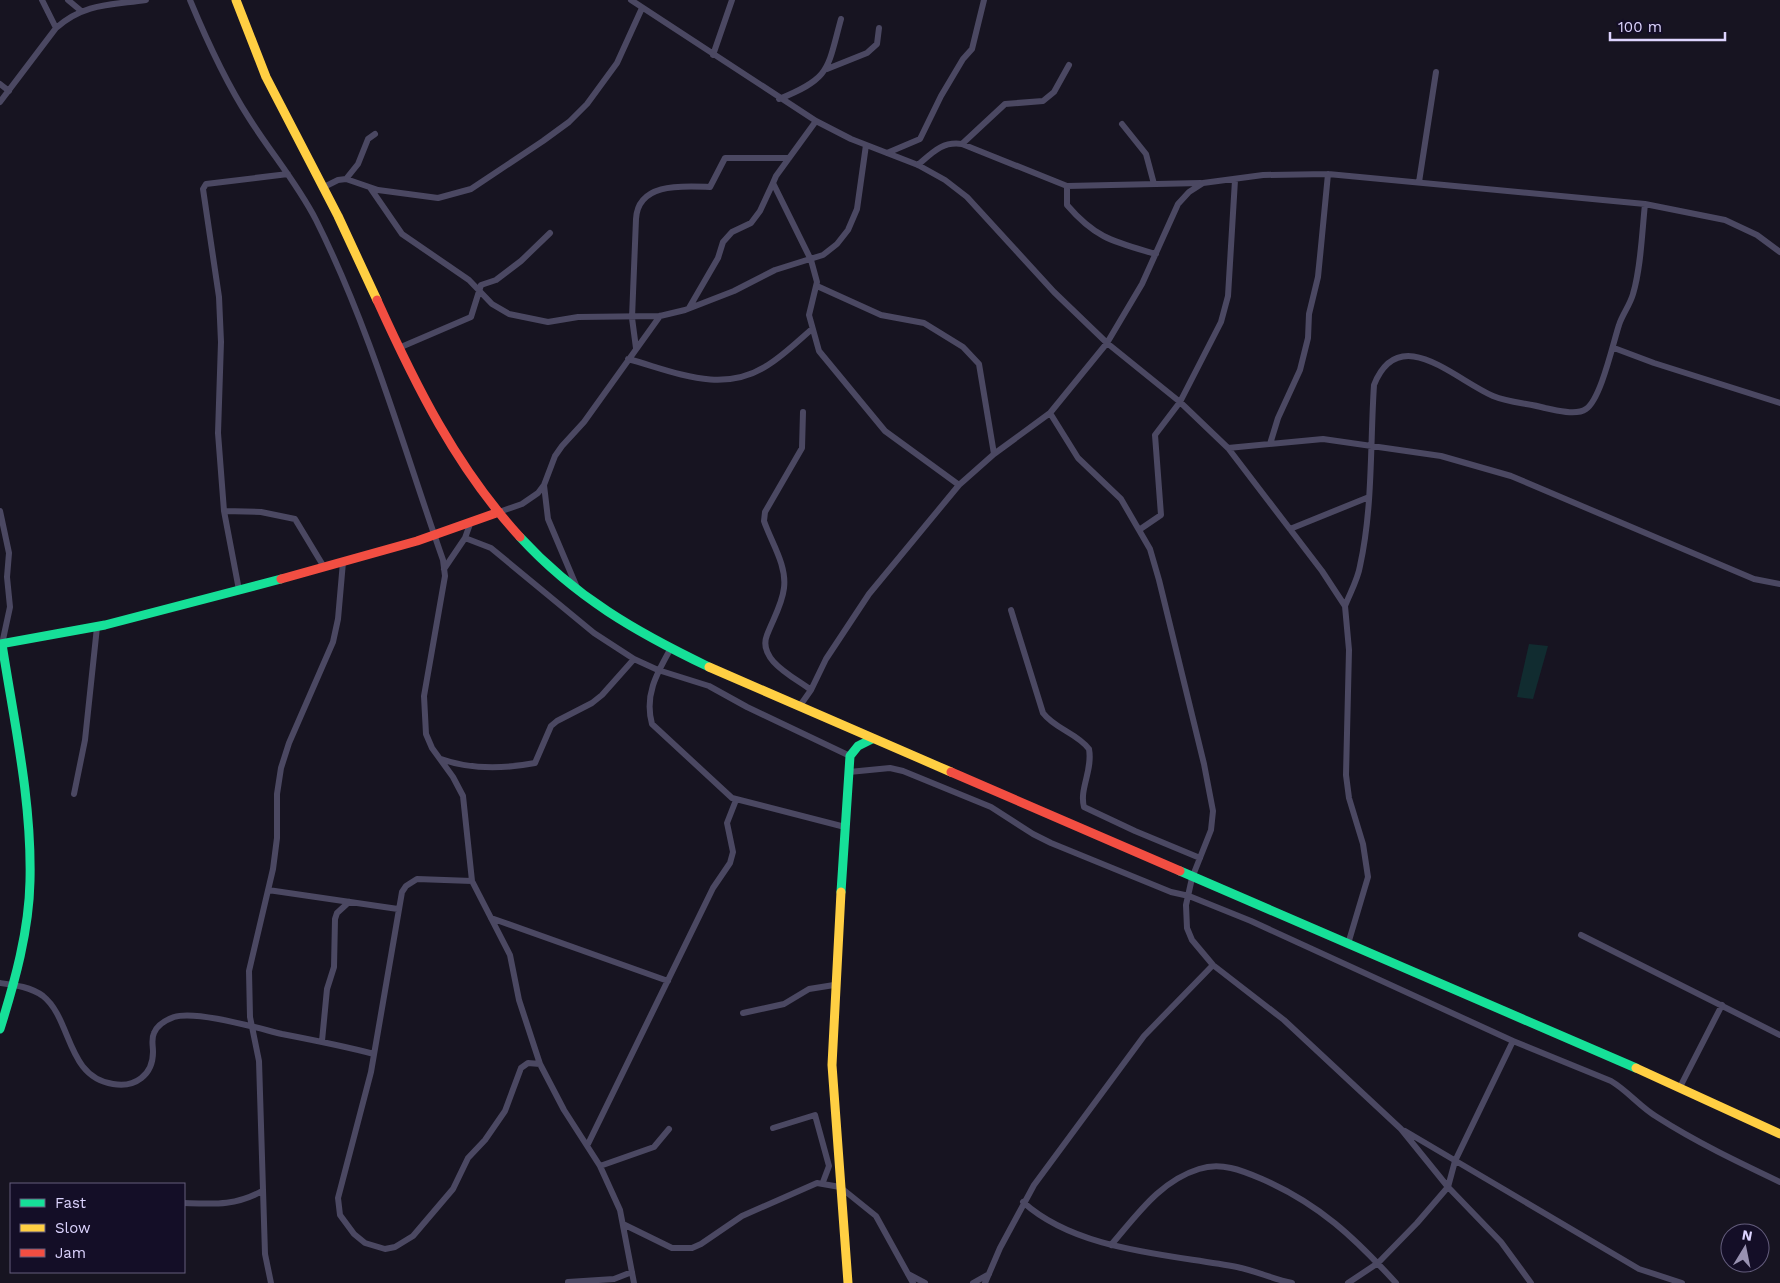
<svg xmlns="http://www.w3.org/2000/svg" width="1780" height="1283" viewBox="0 0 1780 1283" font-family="'Work Sans',sans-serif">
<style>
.green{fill:#112c30}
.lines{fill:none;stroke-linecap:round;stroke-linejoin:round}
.street{stroke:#4b4862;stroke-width:6}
.fast{stroke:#16e098;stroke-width:9}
.slow{stroke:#ffcf43;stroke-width:9}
.jam{stroke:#f24e42;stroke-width:9}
</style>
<rect width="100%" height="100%" fill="#171421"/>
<path class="green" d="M1529,644L1548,646L1533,699L1517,697Z"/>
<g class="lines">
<path class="street" d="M42,0L56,28
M68,0L80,10
M190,0C207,41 225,81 249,118C271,153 297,183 316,220C370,328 403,446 443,560L445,576L424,696L426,734L432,748L453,777L463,796L472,881L510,955L519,1000L540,1064L564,1110L600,1166L620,1210L634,1283
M631,0L816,121L851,139L918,165L945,180L967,197L1054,292L1107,343L1180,402L1228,448L1322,571L1345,606L1349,650L1346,775L1349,798L1363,844L1368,877L1348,944
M713,55L732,0
M827,69L867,53L877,44L879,28
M0,84L9,91
M779,99C831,78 827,70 841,19
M0,102L56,28C84,3 111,5 146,0
M816,121L776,176L773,183L811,260L817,282L809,315L819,351L885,431L959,485
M1122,124L1146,154L1154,184
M962,144L1005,104L1043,101L1054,92L1069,65
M887,153L920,139L941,96L963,59L972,49L984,0
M918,165C932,153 942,141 962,144L1067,186L1201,183
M346,179L358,164L368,139L375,134
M1419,182L1436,72
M1067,186V205C1096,239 1115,242 1156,254
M324,187L338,180L346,179L378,190L438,198L471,189L543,141L569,122L587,104L617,63L642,8
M371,189L402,234L469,280L492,304L509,314L548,322L578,317L660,316L685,310L734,291L775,270L823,255L837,244L848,230L857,209L866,145
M817,286L881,315L924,323L963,347L979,364L994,454
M689,308L718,258L723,242L732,232L751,223L760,211L773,183
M401,347L471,317L481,285L496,280L521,261L550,233
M636,348L632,318L636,219C638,182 683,186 710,187L725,158H789
M1614,348L1654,363L1780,403
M628,359C676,372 722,395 768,365C784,355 798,341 812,329
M803,412L802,448L765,512L764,521C771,542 787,565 784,588C782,605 773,619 767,635C757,660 794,677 811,690
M1050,413L1078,458L1121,499L1150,549L1159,580L1204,764L1213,811L1211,830L1192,878L1186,905L1187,928L1192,940L1213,965L1284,1020L1401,1129L1448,1187L1501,1242L1531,1283
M1270,444L1278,418L1300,370L1308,338L1309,314L1318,277L1328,174
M1228,448L1323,439L1441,456L1511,476L1754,579L1780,584
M544,485L548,519L578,590
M0,511L9,553L7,577L10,607L2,644
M224,511L261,512L295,519L324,567
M499,512L522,504L538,493L544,485L555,456L562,446L584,422L660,316
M1290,529L1369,497
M1139,530L1161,515L1155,435L1180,402L1221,322L1228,296L1235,180
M465,538L491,548L594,633L634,659L658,670L709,686L747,707L850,756
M444,569L465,538L470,524
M239,590L224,511L218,433L221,342L219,297L203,189L206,184L288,174
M1345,606C1350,593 1358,579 1360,566C1373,507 1370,445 1374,385C1399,322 1454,379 1493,396C1510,403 1528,403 1545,408C1556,410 1576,416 1586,409C1601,399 1613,343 1619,325C1622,315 1630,305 1633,294C1641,268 1642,232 1645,204
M1011,610L1043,713C1055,729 1077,733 1089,749C1093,770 1079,789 1084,807L1135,831L1200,858
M671,648C657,673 644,695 652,724L732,798L845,827
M799,707L811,690L826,659L869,594L959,485L994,454L1050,413L1107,343L1142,284L1178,204L1189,192L1203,183L1263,175L1328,174L1645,204L1725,220L1757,235L1780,252
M441,759C472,770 503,769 535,763L551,726L557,721L592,703L602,695L634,659
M849,772L890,768L903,771L991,807L1033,834L1051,843L1171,892L1189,896L1251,921L1513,1041L1611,1081C1628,1091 1640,1107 1657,1117C1696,1142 1738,1162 1780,1182
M74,794L85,740L97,627
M472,881L417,879L406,886L402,892L371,1072L338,1198L340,1215L354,1234L365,1243L385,1249L395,1247L413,1236L453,1189L468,1158L485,1140L505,1111L521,1068L528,1063L540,1064
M268,890L398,909
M491,918L668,981
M1581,935L1780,1035
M0,983C15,985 31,987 43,996C72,1019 66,1077 113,1084C135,1088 153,1075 153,1052C153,1045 151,1039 154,1033C157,1025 166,1020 174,1017C196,1010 257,1028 282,1034C313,1040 344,1046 374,1054
M743,1013L784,1004L809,989L834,985
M322,1041L327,989L334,967L335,919L337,913L349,902
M1680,1087L1722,1005
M773,1128L815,1115L829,1166L823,1182
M1405,1131L1639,1269L1682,1283
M588,1144L713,888L730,863L733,852L727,823L736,800
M600,1166L654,1147L669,1129
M1023,1202C1077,1251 1168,1254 1237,1267C1256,1271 1273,1279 1292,1283
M184,1203C213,1204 236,1206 262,1191
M623,1224L672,1248H692L701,1244L742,1216L817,1183L840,1187L876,1216L913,1283
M1111,1245C1137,1215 1160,1181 1199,1169C1221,1162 1241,1170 1262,1179C1319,1204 1354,1237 1396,1283
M908,1274L925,1283
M568,1282L614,1279L632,1272
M271,1283L265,1254L259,1061L250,1017L249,971L273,869L277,838V794L281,768L289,743L333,642L338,619L343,562
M973,1283L989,1274
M985,1283L1000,1248L1034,1185L1144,1036L1213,965
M1348,1283L1378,1263L1417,1223L1448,1187L1455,1161L1513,1041"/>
<path class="fast" d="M520,537C575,597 636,632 709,667
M0,644L105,625L281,579
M1180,871L1636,1068
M841,892L850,756L858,746L872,739
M0,1029C15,981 29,931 30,881C32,801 14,722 2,644"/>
<path class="slow" d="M236,0L266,77L338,216L377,300
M709,667L951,772
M841,892L832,1065L848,1283
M1636,1068L1780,1134"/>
<path class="jam" d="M377,300C416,386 456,467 520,537
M281,579L417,541L499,512
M951,772L1180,871"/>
</g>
<rect x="10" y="1183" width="175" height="90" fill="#140e27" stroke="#645d7d"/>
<rect x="20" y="1199" width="25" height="8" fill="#16e098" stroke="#645d7d"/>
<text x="55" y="1208" font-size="15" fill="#ddd4ff">Fast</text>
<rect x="20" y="1224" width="25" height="8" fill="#ffcf43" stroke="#645d7d"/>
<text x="55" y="1233" font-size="15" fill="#ddd4ff">Slow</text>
<rect x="20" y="1249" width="25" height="8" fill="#f24e42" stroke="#645d7d"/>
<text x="55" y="1258" font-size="15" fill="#ddd4ff">Jam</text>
<g transform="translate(1745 1248) rotate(10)"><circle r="24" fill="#140e27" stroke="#645d7d"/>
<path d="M0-4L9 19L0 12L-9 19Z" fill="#9891b1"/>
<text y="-8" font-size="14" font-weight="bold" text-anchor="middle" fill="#ddd4ff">N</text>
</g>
<path d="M1610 32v8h115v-8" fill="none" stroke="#ddd4ff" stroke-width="2.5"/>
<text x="1618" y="32" font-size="15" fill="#ddd4ff" stroke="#140e27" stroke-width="4" paint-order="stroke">100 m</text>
</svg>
